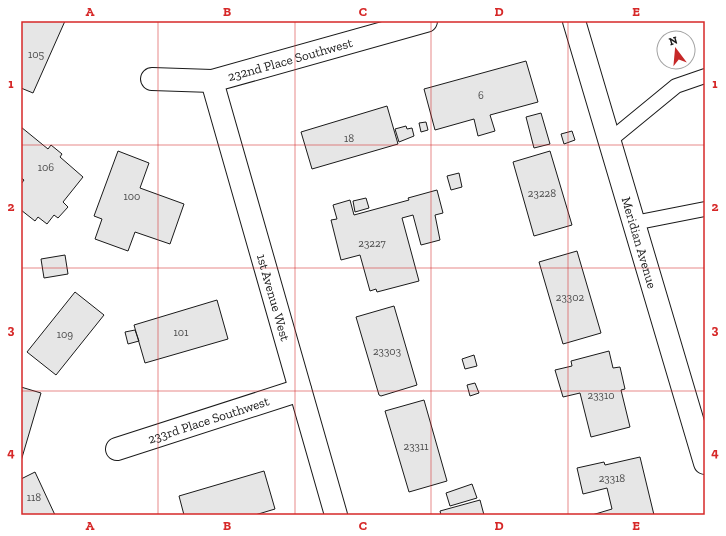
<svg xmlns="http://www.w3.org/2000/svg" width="726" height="536" viewBox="0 0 726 536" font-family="'Zilla Slab',serif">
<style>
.building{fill:#e6e6e6;stroke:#1a1a1a}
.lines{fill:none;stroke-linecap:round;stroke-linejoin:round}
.lane-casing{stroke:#1a1a1a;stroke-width:16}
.street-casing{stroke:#1a1a1a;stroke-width:24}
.secondary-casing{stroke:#1a1a1a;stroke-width:24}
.lane{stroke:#fff;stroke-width:14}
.street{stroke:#fff;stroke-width:22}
.secondary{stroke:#fff;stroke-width:22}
.grid{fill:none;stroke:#d62828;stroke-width:1;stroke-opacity:0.55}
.labels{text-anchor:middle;stroke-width:3;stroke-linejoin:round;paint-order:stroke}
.number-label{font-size:11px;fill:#4d4d4d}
.street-label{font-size:13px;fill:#1a1a1a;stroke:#fff}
.neatline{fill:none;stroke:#d62828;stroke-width:1.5}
.grid-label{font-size:13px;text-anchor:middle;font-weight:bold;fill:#d62828}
</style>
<rect width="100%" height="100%" fill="#fff"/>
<path class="building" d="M21,21H65L33,93L21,88Z
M526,61L538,102L490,115L495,131L478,136L474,119L435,130L424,89Z
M387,106L398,144L312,169L301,132Z
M541,113L550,144L534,148L526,117Z
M426,122L428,130L421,132L419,123Z
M406,126L407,129L412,128L414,136L399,142L395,129Z
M21,127L48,149L51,145L62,154L60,157L83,177L63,202L68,207L58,218L54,215L47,224L38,217L35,221L21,210V184L24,180L21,178Z
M572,131L575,140L564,144L561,134Z
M118,151L149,163L140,188L184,204L170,244L135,232L128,251L95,239L102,219L94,216Z
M550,151L572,225L534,236L513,162Z
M459,173L462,187L451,190L447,176Z
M437,190L443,213L435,215L440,240L421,245L413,215L402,218L419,281L377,292L376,289L370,291L360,255L341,260L331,220L337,219L333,205L350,200L354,215L409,200L408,198Z
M366,198L369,208L355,212L353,201Z
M577,251L601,333L563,344L539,262Z
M65,255L68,274L44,278L41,259Z
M75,292L104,315L56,375L27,352Z
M217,300L228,339L145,363L134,325Z
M394,306L417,385L381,396L379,395L356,317Z
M135,330L139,341L128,344L125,332Z
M609,351L613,368L620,367L625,389L621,390L630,427L591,437L580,393L563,397L555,370L572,366L571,361Z
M474,355L477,366L465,369L462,359Z
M475,383L479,393L470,396L467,385Z
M21,387L41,393L21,461Z
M424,400L447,481L409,492L385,411Z
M640,457L654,515H592L612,509L607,488L583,494L577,468L604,462L605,465Z
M264,471L275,509L255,515H184L179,496Z
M35,472L55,515H21V479Z
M472,484L477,498L450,506L446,493Z
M480,500L484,515H441L440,511Z"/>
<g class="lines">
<g class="lane-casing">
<path id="lane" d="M609,141L676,86L705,76
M634,223L705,209"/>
</g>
<g class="street-casing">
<g id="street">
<path id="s1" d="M152,79L212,81L426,21"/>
<path id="s2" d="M212,81L336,515"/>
<path id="s3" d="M117,449L300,390"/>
</g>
</g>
<g class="secondary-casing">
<g id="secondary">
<path id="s4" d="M574,21L705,463"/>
</g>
</g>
<use href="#lane" class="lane"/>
<use href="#street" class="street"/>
<use href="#secondary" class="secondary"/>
</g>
<path class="grid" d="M158,21V515M295,21V515M431,21V515M568,21V515M21,145H705M21,268H705M21,391H705"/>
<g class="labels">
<g class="number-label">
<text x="36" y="58">105</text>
<text x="481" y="99">6</text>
<text x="349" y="142">18</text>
<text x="46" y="171">106</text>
<text x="542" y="197">23228</text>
<text x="132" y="200">100</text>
<text x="372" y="247">23227</text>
<text x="570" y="301">23302</text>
<text x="181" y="336">101</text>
<text x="65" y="338">109</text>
<text x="387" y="355">23303</text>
<text x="601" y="399">23310</text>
<text x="416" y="450">23311</text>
<text x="612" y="482">23318</text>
<text x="34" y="501">118</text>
</g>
<g class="street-label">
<text dy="5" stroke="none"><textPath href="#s1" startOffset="141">232nd Place Southwest</textPath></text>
<text dy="5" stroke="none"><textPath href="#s4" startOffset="231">Meridian Avenue</textPath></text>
<text dy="5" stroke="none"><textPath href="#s2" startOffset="225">1st Avenue West</textPath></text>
<text dy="5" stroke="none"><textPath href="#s3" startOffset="96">233rd Place Southwest</textPath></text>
</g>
</g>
<rect width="726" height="536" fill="none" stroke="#ffffff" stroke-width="44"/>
<g transform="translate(676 50) rotate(344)"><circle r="19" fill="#ffffff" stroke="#a3a3a3"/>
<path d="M0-3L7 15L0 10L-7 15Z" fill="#c62828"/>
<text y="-6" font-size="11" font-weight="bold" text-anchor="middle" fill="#1a1a1a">N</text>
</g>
<rect x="22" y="22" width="682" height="492" class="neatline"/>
<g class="grid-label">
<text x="90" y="16">A</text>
<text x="227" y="16">B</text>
<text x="363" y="16">C</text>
<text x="499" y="16">D</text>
<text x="636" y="16">E</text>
<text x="11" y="88">1</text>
<text x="715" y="88">1</text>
<text x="11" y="211">2</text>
<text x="715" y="211">2</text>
<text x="11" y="334">3</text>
<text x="715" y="334">3</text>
<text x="11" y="457">4</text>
<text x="715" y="457">4</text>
<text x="90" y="530">A</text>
<text x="227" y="530">B</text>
<text x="363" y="530">C</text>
<text x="499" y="530">D</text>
<text x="636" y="530">E</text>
</g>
</svg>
